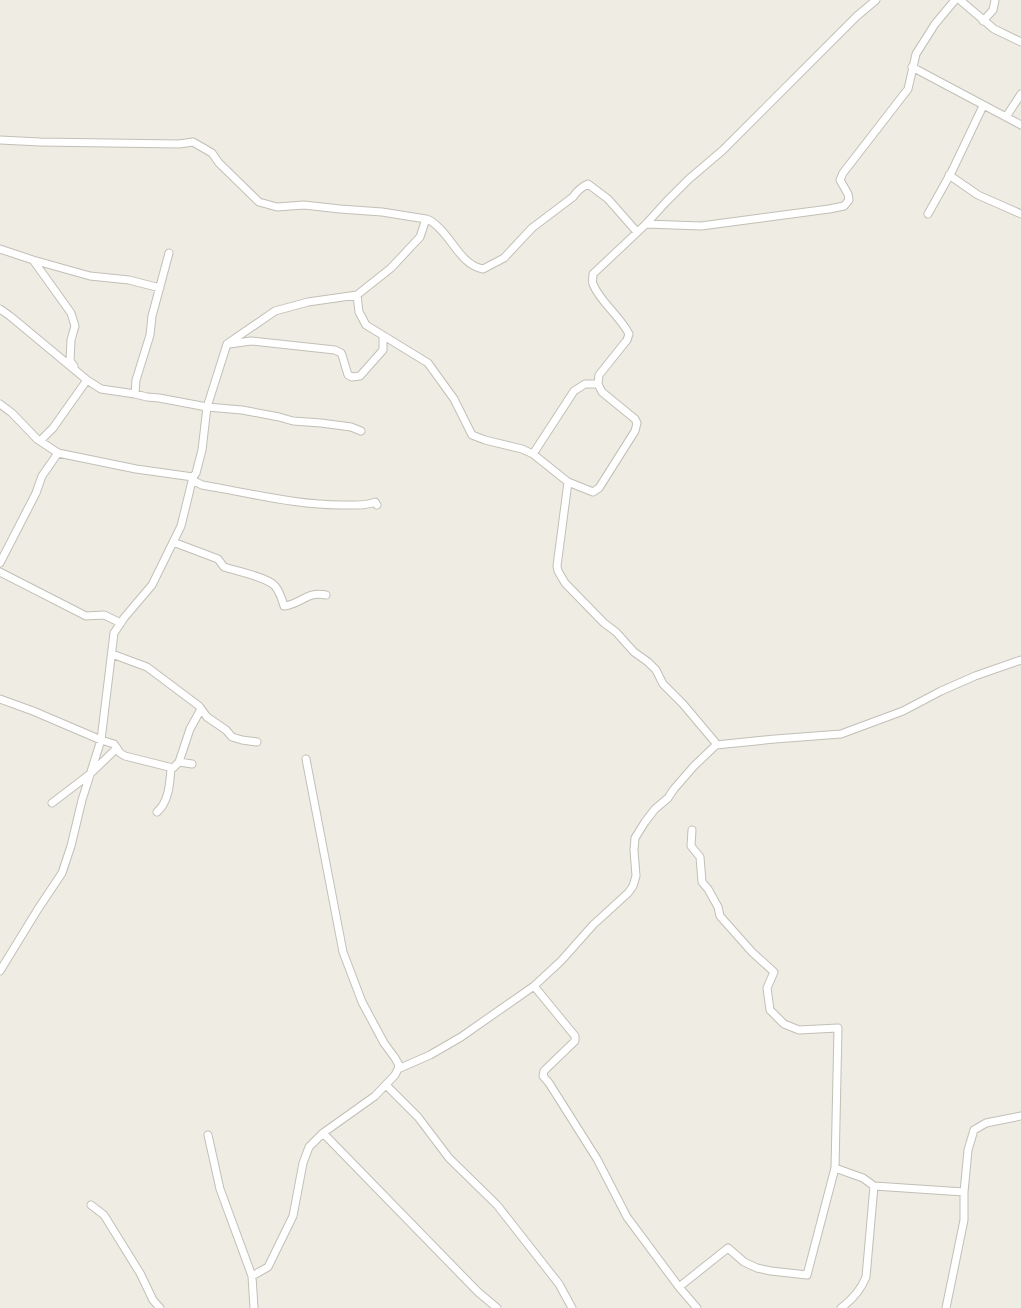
<svg xmlns="http://www.w3.org/2000/svg" width="1021" height="1308" viewBox="0 0 1021 1308" font-family="Figtree,sans-serif">
<style>
.lines{fill:none;stroke-linecap:round;stroke-linejoin:round}
.minor-casing{stroke:#c2bfb7;stroke-width:9}
.minor{stroke:#fff;stroke-width:7}
</style>
<rect width="100%" height="100%" fill="#efece4"/>
<g class="lines">
<g class="minor-casing">
<path id="minor" d="M960,0L994,29L1021,42
M983,21L993,10L995,0
M912,67L1021,125
M1006,117L1021,94
M0,140L40,142L179,144L193,142L212,153L219,163L259,202L277,207L304,205L340,209L382,212L426,219L420,237L391,268L357,295L308,302L275,311L227,344L207,407L202,450L196,473L193,477L181,526L152,585L124,618L114,633L101,740L82,800L71,846L62,873L38,909L0,971
M949,175L978,195L1021,214
M928,214L952,171L983,106
M426,219C430,220 433,222 436,225C453,239 461,265 483,269L504,258L532,228L573,197C577,191 581,187 588,184L608,199L637,232
M646,224L701,226L829,209L844,206L849,200L848,194L840,180L843,173L908,89L916,54L935,24L955,0
M0,249L33,260L71,313L75,326L71,340L70,361L74,366
M33,260L90,276L129,280L160,288
M357,295L359,312L366,325L428,363L454,399L472,435L485,440L522,449L533,454L568,482L593,492L599,488L635,431L637,423L635,419L602,392L598,384L599,375L627,340L629,334C620,316 600,302 593,284C592,281 593,278 593,274L646,224L666,202L689,179L723,150L857,16L876,0
M0,309L10,316L87,380L101,389L135,394L147,397L159,398L207,407L242,410L279,417L293,421L321,423L351,427L361,431
M229,344L251,341L335,350L341,353L342,355L348,375L352,377L360,376L383,350V336
M135,394L136,380L150,335L152,316L169,253
M0,404L12,413L37,439L58,453L136,469L193,477L194,481L202,485C250,493 298,506 348,505C357,505 366,506 375,502L377,505
M40,441L53,428L87,380
M533,454L574,391L585,384H598
M173,542L218,559L224,567C236,571 267,577 275,586C280,592 282,599 284,606C302,604 306,591 326,595
M0,563L36,493L42,476L58,453
M0,572L86,616L104,615L121,623
M112,654L147,667L199,706L207,717L226,730L232,737L242,740L257,742
M0,699L33,711L101,740L114,744L120,753L125,756L173,768L179,762L192,764
M716,745L775,739L841,734L903,711L941,691L975,676L1021,660
M179,762L190,729L201,709
M52,803L90,774L117,748
M157,812C169,802 170,782 171,768
M534,986L575,1036V1041L548,1067L544,1071L543,1076L549,1083L597,1159L627,1217L679,1287L697,1308
M398,1069L430,1055L461,1037L534,986L561,961L593,925L628,893L633,886L636,876L634,850L635,838L645,822L655,809L668,798L674,789L694,766L716,745L715,742L683,704L663,684L656,670L648,662L634,652L616,632L604,623L565,583L558,571L557,566L568,482
M386,1085L418,1117L449,1158L497,1205L559,1284L572,1308
M323,1133L478,1292L497,1308
M208,1135L220,1189L252,1276L254,1308
M835,1168L863,1178L874,1186L964,1192
M91,1205L104,1215L140,1273L153,1300L160,1308
M252,1276L268,1267L293,1216L303,1163L309,1147L323,1133L375,1096L395,1075L398,1069L399,1065L395,1058L384,1043L362,1002L343,952L306,759
M679,1287L728,1248L744,1262L757,1268L771,1271L807,1275L835,1168L838,1028L799,1030L784,1024L770,1010L767,988L774,972L752,952L720,916L718,907L708,889L702,882L700,857L691,846L692,830
M841,1308C853,1299 861,1290 866,1277L874,1186
M946,1308L964,1220V1192L968,1150L974,1130L986,1123L1021,1116"/>
</g>
<use href="#minor" class="minor"/>
</g>
</svg>
